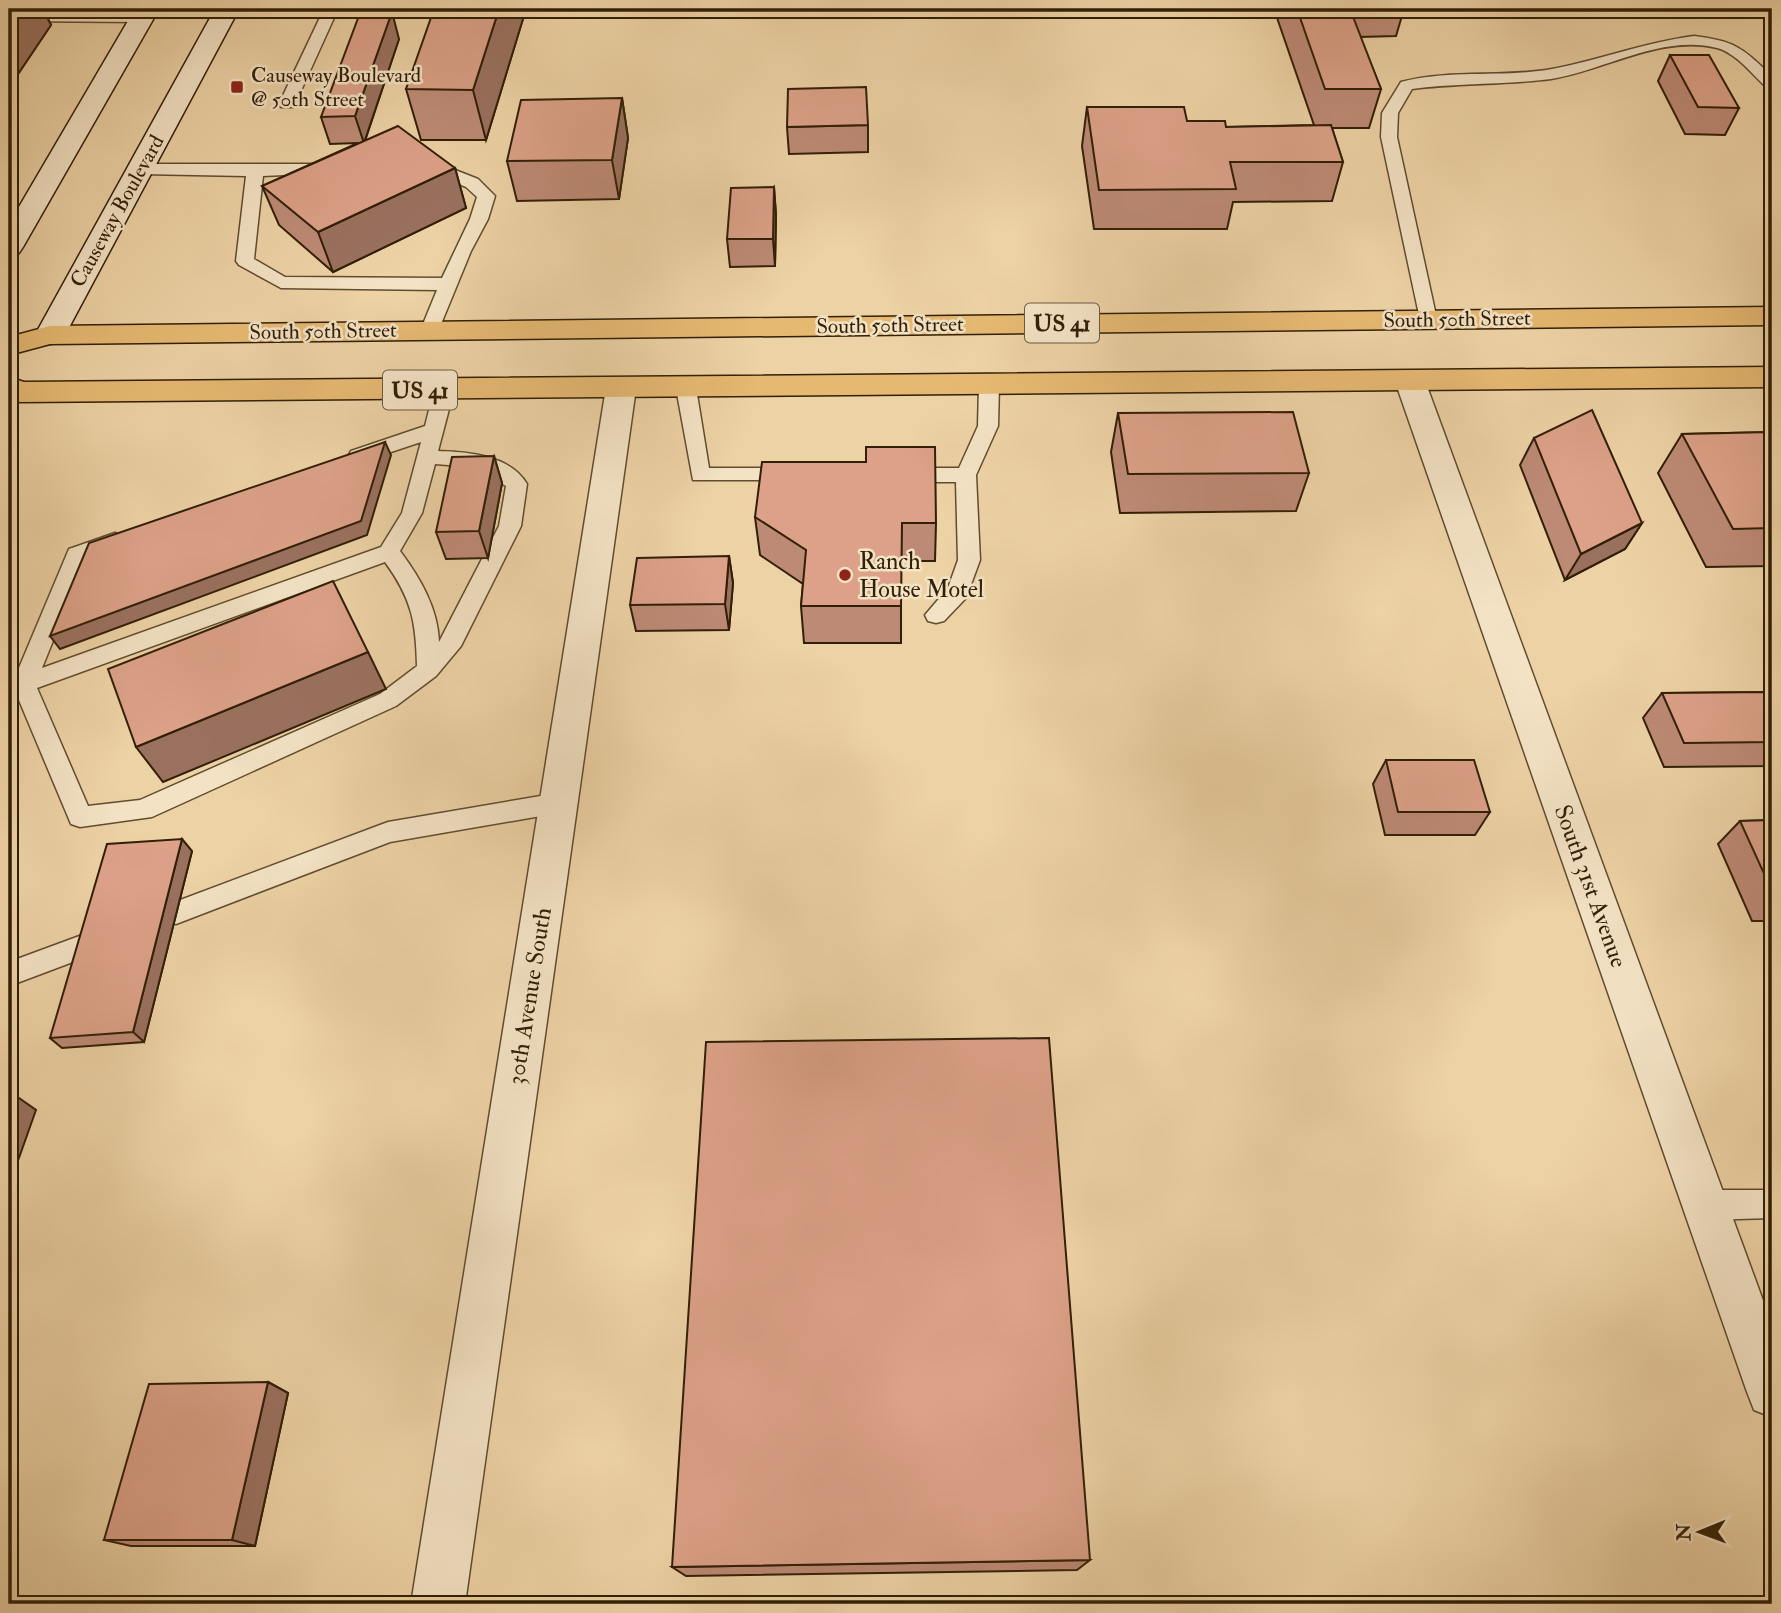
<svg xmlns="http://www.w3.org/2000/svg" width="1781" height="1613" viewBox="0 0 1781 1613" font-family="'IM FELL Double Pica',serif">
<style>
.lines{fill:none;stroke-linecap:round;stroke-linejoin:round}
.lane-casing{stroke:#604c2e;stroke-width:3}
.street-casing{stroke:#604c2e;stroke-width:3}
.secondary-casing{stroke:#311f06;stroke-width:3}
.primary-casing{stroke:#311f06;stroke-width:3}
.lane{fill:#f3e2c4;fill-rule:evenodd}
.street{fill:#f3e2c4;fill-rule:evenodd}
.secondary{fill:#f3e2c4;fill-rule:evenodd}
.primary{fill:#e6b972;fill-rule:evenodd}
.wall{fill:#bd8a75;stroke:#311f06;stroke-width:2}
.shaded-wall{fill:#9a715f;stroke:#311f06;stroke-width:2}
.building{fill:#dca188;stroke:#311f06;stroke-width:2}
.poi-dot{fill:#8f2418;stroke:#f3e2c4;stroke-width:2.5}
.labels{text-anchor:middle;stroke-width:5;stroke-linejoin:round;paint-order:stroke}
.far-poi-label{font-size:21px;fill:#311f06;stroke:#f3e2c4;text-anchor:start}
.far-street-label{font-size:21px;fill:#311f06;stroke:#f3e2c4}
.shield{fill:#f3e2c4;stroke:#6b5a3f;stroke-width:2}
.shield-label{font-size:23px;font-weight:bold;fill:#311f06}
.poi-label{font-size:24px;fill:#311f06;stroke:#f3e2c4;text-anchor:start}
.street-label{font-size:24px;fill:#311f06;stroke:#f3e2c4}
</style>
<rect width="100%" height="100%" fill="#edd2a5"/>
<filter id="stains"><feTurbulence type="fractalNoise" baseFrequency=".00286" numOctaves="4"/><feColorMatrix values="0 0 0 0 .2 0 0 0 0 .09 0 0 0 0 .02 0 0 0 .5 -.17"/></filter>
<radialGradient id="worn" r=".72"><stop offset=".6" stop-color="#630" stop-opacity="0"/><stop offset="1" stop-color="#630" stop-opacity=".3"/></radialGradient>
<g class="lines">
<g class="lane-casing">
<path id="lane" d="M324,9H338L295,104L293,107H281L279,104Z
M9,13L142,14L149,18L142,22L9,21Z
M1694,36C1736,41 1742,48 1772,76V89L1766,87C1752,74 1736,53 1717,48C1661,34 1604,71 1551,79C1505,85 1458,83 1412,89L1398,113L1397,137L1437,320L1428,326L1421,324L1381,137L1382,113L1401,82C1451,69 1503,78 1552,69C1600,60 1645,42 1694,36Z
M427,159L478,179L495,196L488,219L471,251L439,329L430,335L421,329L437,290L281,288L239,265L236,261L246,176L141,174L133,169L141,164H334L336,168L334,172L328,173L263,176L254,259L285,277L442,278L470,219L477,197L466,187L421,168L419,164L421,160Z
M989,379L996,381L999,385L998,426L976,475L980,560L966,598L944,621L936,623L928,621L925,615L948,588L958,560L956,482H904L897,480L894,475L897,470L904,468H959L978,426L979,385L982,381Z
M686,382L693,384L696,388L709,468H794L801,470L804,475L801,480H693L676,388L679,384Z
M444,384L451,385L454,390L438,451C468,452 510,455 527,484L521,526L461,646L436,676L396,706L152,817L80,827L71,824L16,693L9,691V677L16,675L69,549L115,533L123,536L126,541L123,546L86,559L42,668L381,547L402,513L421,442L358,463L351,461L348,456L351,451L425,426L434,390L437,385ZM435,464L474,467L506,486L499,526L439,642C438,608 420,578 400,551L422,513ZM385,562C412,599 416,622 417,666L380,694L140,800L88,806L37,688Z
M558,793L567,796L570,803L567,810L558,813L390,842L176,924L167,921L163,913L167,905L388,822Z
M93,931L102,935L106,943L102,951L9,986V962Z
M1705,1190H1772V1218L1705,1220L1695,1215L1690,1205L1695,1195Z"/>
</g>
<g class="street-casing">
<path id="street" d="M1410,371L1421,374L1425,381L1772,1325V1417L1754,1410L1747,1392L1395,381L1399,374Z
M621,378L632,381L636,388L465,1604H411L606,388L610,381Z"/>
</g>
<g class="secondary-casing">
<path id="secondary" d="M135,9H159L23,247L19,253L9,255V224Z
M215,9H239L65,335L60,342L50,344L40,342L35,335Z"/>
</g>
<g class="primary-casing">
<path id="primary" d="M1772,307V325L50,344L9,355V337L50,326Z
M1772,367V387L20,402L9,399V377L24,382Z"/>
</g>
<use href="#lane" class="lane"/>
<use href="#street" class="street"/>
<use href="#secondary" class="secondary"/>
<use href="#primary" class="primary"/>
</g>
<path class="wall" d="M9,9H43L51,25L14,80H9Z
M526,9L486,140H421L406,89Z
M1274,9H1404L1396,36L1360,37L1381,89L1369,128H1332L1343,162L1332,201L1233,202L1227,229H1094L1082,146L1087,107L1226,127L1314,125Z
M399,39L365,141L455,168L466,208L333,272L279,225L262,186L358,143L330,144L321,117Z
M1670,55L1739,108L1725,135L1685,134L1658,81Z
M622,98L628,138L619,199L517,201L507,161Z
M868,125V152L789,154L787,127Z
M774,187L776,215L775,266L730,267L727,239Z
M1118,413L1309,473L1296,511L1120,513L1111,452Z
M1772,432V566L1706,567L1658,473L1682,434Z
M1534,438L1642,523L1625,549L1565,580L1520,465Z
M494,456L502,483L488,558L446,559L436,532Z
M755,517L936,523L935,561H901V643H804L801,606L803,584L760,555Z
M729,556L733,583L729,630L636,631L630,605Z
M1772,692V766L1664,767L1643,718L1662,693Z
M1386,760L1490,812L1475,835H1385L1373,784Z
M1772,820V921H1752L1718,844L1740,821Z
M192,851L144,1042L62,1048L50,1038Z
M268,1382L288,1393L255,1546H131L104,1540Z
M1090,1560L1077,1570L686,1576L672,1567Z"/>
<path class="shaded-wall" d="M16,9H43L51,25L14,80L9,71V19Z
M499,9H526L486,140L473,90Z
M392,12L399,39L364,143L355,116Z
M622,98L628,138L619,199L612,160Z
M455,168L466,208L333,272L318,232Z
M774,187L776,215L775,266L773,239Z
M385,442L391,455L367,535L60,649L50,636Z
M494,456L502,483L488,558L479,531Z
M1642,523L1625,549L1565,580L1581,554Z
M729,556L733,583L729,630L725,604Z
M368,652L386,689L163,782L136,747Z
M182,839L192,851L144,1042L133,1032Z
M9,1091L36,1110L9,1186Z
M268,1382L288,1393L255,1546L232,1540Z"/>
<path class="building" d="M9,9H16L9,19Z
M434,9H499L473,90L406,89Z
M1297,9H1350L1381,89H1325Z
M392,12L355,116L321,117L360,13Z
M1670,55H1709L1739,108L1698,107Z
M866,87L868,125L787,127L788,89Z
M622,98L612,160L507,161L521,100Z
M1087,107H1184L1187,121H1225L1226,127L1331,125L1343,162H1230L1236,189L1099,190Z
M398,126L455,168L318,232L262,186Z
M774,187L773,239H727L731,188Z
M1592,410L1642,523L1581,554L1534,438Z
M1293,412L1309,473L1128,474L1118,413Z
M1772,432V528L1733,529L1682,434Z
M385,442L361,521L50,636L89,543Z
M866,447H935L936,523H902L901,606H801L806,550L755,517L762,462H866Z
M494,456L479,531L436,532L452,457Z
M729,556L725,604L630,605L637,558Z
M333,581L368,652L136,747L108,669Z
M1772,692V742L1684,743L1662,693Z
M1386,760H1474L1490,812H1398Z
M1772,820V891L1740,821Z
M182,839L133,1032L50,1038L107,844Z
M1049,1038L1090,1560L672,1567L706,1042Z
M268,1382L232,1540H104L149,1384Z"/>
<g class="poi-dot">
<rect x="230" y="80" width="14" height="14" rx="3.5"/>
<circle cx="845" cy="575" r="7"/>
</g>
<g class="labels">
<g class="far-poi-label">
<text x="251" y="82">Causeway Boulevard<tspan x="251" dy="24">@ 50th Street</tspan></text>
</g>
<g class="far-street-label">
<text transform="translate(117 211) rotate(-61)" y="7">Causeway Boulevard</text>
<text transform="translate(1457 319) rotate(-1)" y="7">South 50th Street</text>
<text transform="translate(890 325) rotate(-1)" y="7">South 50th Street</text>
<text transform="translate(323 331) rotate(-1)" y="7">South 50th Street</text>
</g>
<g class="shield">
<rect x="1025" y="303.5" width="74" height="39" rx="5"/>
<rect x="383" y="370.5" width="74" height="39" rx="5"/>
</g>
<g class="shield-label">
<text x="1062" y="331">US 41</text>
<text x="420" y="398">US 41</text>
</g>
<g class="poi-label">
<text x="859" y="569">Ranch<tspan x="859" dy="28">House Motel</tspan></text>
</g>
<g class="street-label">
<text transform="translate(1591 886) rotate(70)" y="8">South 31st Avenue</text>
<text transform="translate(529 996) rotate(-81)" y="8">30th Avenue South</text>
</g>
</g>
<rect width="1781" height="1613" fill="none" stroke="#edd2a5" stroke-width="35"/>
<rect x="10" y="10" width="1760" height="1592" fill="none" stroke="#311f06" stroke-width="3.5"/>
<rect x="18" y="18" width="1746" height="1578" fill="none" stroke="#311f06" stroke-width="2"/>
<g transform="translate(1700 1532) rotate(269)" stroke="#f3e2c4" stroke-width="5" paint-order="stroke">
<path d="M0-5L12 26L0 18L-12 26Z" fill="#311f06"/>
<text y="-10" font-size="19" font-weight="bold" text-anchor="middle" fill="#311f06">N</text>
</g>
<rect width="100%" height="100%" filter="url(#stains)"/>
<rect width="100%" height="100%" fill="url(#worn)"/>
</svg>
